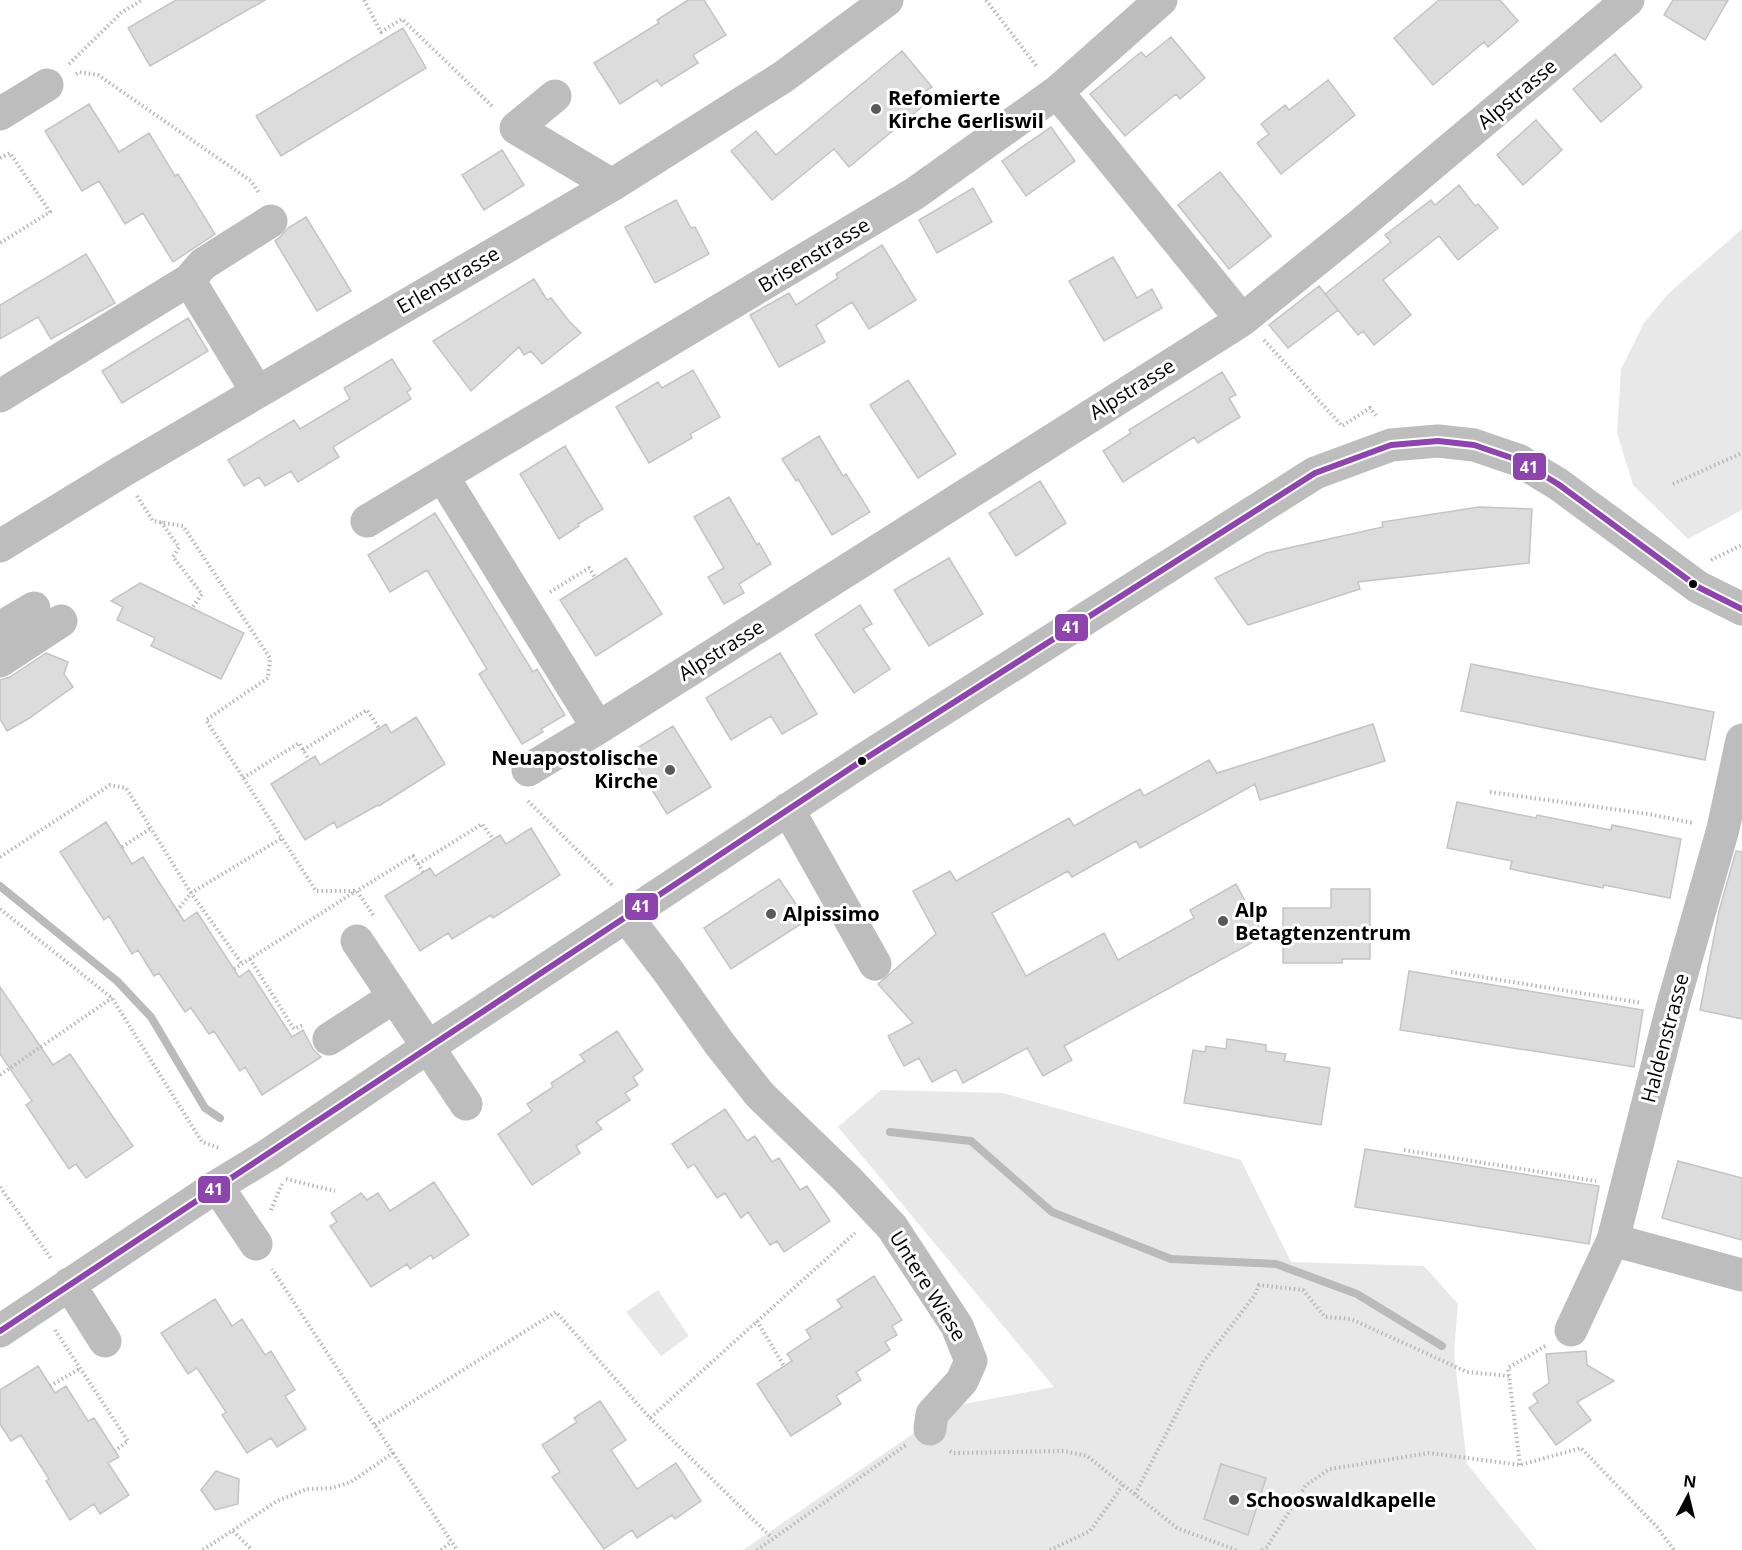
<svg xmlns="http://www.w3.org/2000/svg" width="1742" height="1550" viewBox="0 0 1742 1550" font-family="'Open Sans',sans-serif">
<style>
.green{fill:#e8e8e8}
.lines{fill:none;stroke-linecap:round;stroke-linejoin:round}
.stream{stroke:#bababa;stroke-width:8}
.building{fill:#dcdcdc;stroke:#c4c4c4;stroke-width:1.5}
.path{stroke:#b8b8b8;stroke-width:4;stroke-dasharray:1.5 3;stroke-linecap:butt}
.minor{stroke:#bdbdbd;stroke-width:33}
.bus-1-casing{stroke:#fff;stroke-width:10}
.bus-1{stroke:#8e44ad;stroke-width:6}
.poi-dot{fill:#595959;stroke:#fff;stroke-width:2}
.bus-dot{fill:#000;stroke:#fff;stroke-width:2}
.labels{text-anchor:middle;stroke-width:6;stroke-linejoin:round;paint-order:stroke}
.street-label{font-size:20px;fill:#000;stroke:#fff}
.poi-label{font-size:20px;font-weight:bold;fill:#000;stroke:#fff;text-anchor:start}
.line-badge{stroke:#fff;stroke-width:2}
.badge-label{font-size:16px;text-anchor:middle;font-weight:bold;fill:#fff}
</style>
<rect width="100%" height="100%" fill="#fff"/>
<path class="green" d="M1742,229V510L1688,539L1633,485L1617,433L1621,369L1644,323L1669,293Z
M881,1090L1003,1093L1241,1160L1291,1262L1424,1266L1458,1304L1454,1353L1467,1464L1537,1550H743L954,1406L1054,1387L838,1127Z
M658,1290L689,1336L661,1356L626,1312Z"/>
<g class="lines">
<path class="stream" d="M0,886L117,981L151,1017L205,1108L220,1118
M890,1132L971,1141L1052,1212L1171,1259L1276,1264L1357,1294L1442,1346"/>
</g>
<path class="building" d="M176,0H265L150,66L128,28Z
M688,0H704L726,35L693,55L698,63L661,86L657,80L620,104L594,63L659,23L657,20Z
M1439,0H1500L1518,21L1488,47L1484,42L1433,85L1394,38Z
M1673,0H1728L1705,40L1664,15Z
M403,28L426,68L281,156L256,116Z
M1171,37L1205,78L1180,99L1176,94L1125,136L1090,94L1141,52L1146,57Z
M902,51L932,87L920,95L925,104L849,167L834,149L772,200L731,151L756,131L776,155Z
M1615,54L1642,87L1601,122L1573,89Z
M1328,80L1355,115L1281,174L1257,143L1269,134L1261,124L1285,105L1289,110Z
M89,104L119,152L149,133L175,176L178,174L215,234L173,262L143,213L125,224L99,181L82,191L45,131Z
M1536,120L1562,150L1523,185L1497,155Z
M1051,127L1075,161L1026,196L1002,161Z
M502,150L524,185L484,210L462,175Z
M1220,172L1271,236L1229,269L1178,205Z
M1459,185L1475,206L1478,204L1498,228L1458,260L1439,236L1383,280L1411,315L1374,345L1363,331L1358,335L1325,294L1391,242L1385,235L1431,200L1435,205Z
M973,188L992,222L937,253L919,220Z
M676,200L691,228L695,227L709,254L655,283L625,227Z
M306,217L351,291L317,311L275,241L281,236L288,228Z
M882,245L916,300L869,329L852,302L816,325L825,342L779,367L750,315L789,293L796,305L838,278L836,274Z
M86,254L115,303L51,339L38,317L0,339V305Z
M1113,257L1137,298L1152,289L1162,308L1104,341L1069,281Z
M534,279L547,300L551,298L569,321L581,333L542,364L531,351L524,355L519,347L471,391L433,341Z
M1319,286L1338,310L1288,348L1269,325Z
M188,318L208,351L122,403L102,371Z
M392,359L411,389L407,392L411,399L333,447L339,457L298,482L291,471L265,486L259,477L244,486L228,460L294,420L300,429L350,399L344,388Z
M693,370L720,417L690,434L692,438L649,463L616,407L658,382L662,388Z
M1222,372L1236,395L1229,398L1240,417L1198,443L1194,437L1123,482L1103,451L1131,433L1129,430Z
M908,380L956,454L918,478L870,405Z
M819,436L843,476L846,474L870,512L832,535L798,479L796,481L782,459Z
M565,446L603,509L578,524L579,526L559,539L520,474Z
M1040,481L1066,523L1016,556L989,513Z
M729,497L757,545L759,543L771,564L739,584L744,593L724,604L708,577L724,568L694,517Z
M1479,507L1532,509L1529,563L1358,582L1360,589L1248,625L1215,578L1266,553L1383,527L1382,522Z
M435,513L533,672L537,669L565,715L541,729L543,732L522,744L479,674L487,669L427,570L390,592L368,555Z
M626,558L662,614L596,656L560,600Z
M949,558L983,614L929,646L894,590Z
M140,583L244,633L221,679L151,646L155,638L117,620L123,607L111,601Z
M860,605L872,624L863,629L890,669L854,693L815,635Z
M46,653L68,662L64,674L73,687L28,719L7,731L0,719V680L10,677Z
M780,653L817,714L782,734L771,716L731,740L706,698Z
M1471,664L1714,712L1705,760L1461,711Z
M416,717L445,764L379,806L378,805L337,828L334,822L305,840L271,784L315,756L320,765L386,724L391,733Z
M1373,724L1385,761L1260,800L1255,784L1140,848L1136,841L1072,877L1068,871L992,913L1026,976L1104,933L1118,960L1194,918L1190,910L1236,884L1264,936L1064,1046L1072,1060L1043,1076L1027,1048L963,1083L956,1069L932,1082L919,1058L904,1066L888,1036L913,1023L878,984L936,934L913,891L950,871L956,881L1069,818L1074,826L1140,789L1144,796L1209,760L1217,773Z
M673,726L711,787L667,814L629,753Z
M1457,802L1536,818L1537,815L1611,830L1612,825L1681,839L1670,898L1604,885L1603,888L1510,869L1512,861L1447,848Z
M106,822L132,864L143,857L184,921L197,912L239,977L249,970L292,1037L303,1030L313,1049L321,1057L262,1095L245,1067L240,1071L214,1031L209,1034L191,1008L185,1012L159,973L154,976L138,950L132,954L109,916L104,920L60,852Z
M531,828L560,875L493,918L491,915L452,939L448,933L420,951L385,896L430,868L435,876L500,835L506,844Z
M1736,851L1742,852V1019L1700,1010L1719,911Z
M779,879L807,920L731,969L704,928Z
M1331,889H1370V959H1342V963H1283V908H1331Z
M1409,971L1643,1010L1634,1067L1400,1030Z
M0,987L53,1065L70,1054L133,1146L86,1178L76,1164L69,1169L26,1105L32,1101L0,1054Z
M617,1031L643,1070L633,1077L638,1085L625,1093L630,1100L596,1122L602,1129L576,1146L580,1153L532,1185L498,1134L532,1111L527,1104L553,1087L551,1083L585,1061L580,1055Z
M1227,1039L1266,1045V1051L1286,1054L1284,1061L1330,1068L1321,1125L1184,1103L1193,1050L1205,1052L1206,1046L1226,1049Z
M725,1109L747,1141L755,1136L772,1162L779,1158L800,1190L807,1186L830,1221L784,1252L777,1241L770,1245L748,1212L741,1218L725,1193L717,1198L694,1164L688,1168L672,1144Z
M1365,1149L1599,1186L1589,1244L1355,1207Z
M1678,1161L1742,1178V1240L1662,1218Z
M434,1182L469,1235L433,1259L431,1255L410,1269L407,1264L371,1287L330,1226L337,1222L331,1213L361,1193L367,1200L378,1193L390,1211Z
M874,1276L902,1320L892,1326L897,1335L885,1342L890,1350L856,1372L861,1380L836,1396L841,1404L791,1436L757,1384L792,1361L787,1354L811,1338L806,1330L842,1307L837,1300Z
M215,1299L232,1326L242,1319L265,1355L271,1351L295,1390L285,1396L306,1429L277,1447L271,1438L247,1453L222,1415L226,1412L197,1368L188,1374L161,1333Z
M1586,1351L1587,1365L1614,1381L1577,1402L1591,1420L1556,1445L1529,1408L1538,1402L1533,1394L1549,1383L1546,1354Z
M38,1366L55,1393L66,1386L88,1421L94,1418L119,1457L108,1463L129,1495L100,1514L94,1504L70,1520L46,1481L49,1479L21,1435L11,1441L0,1424V1390Z
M600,1401L626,1440L611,1450L637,1489L676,1463L701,1501L675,1519L672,1515L637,1538L632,1530L604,1549L552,1477L560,1472L542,1445L577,1422L574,1418Z
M1221,1464L1266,1478L1248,1535L1204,1519Z
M216,1471L239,1479L238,1504L215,1510L201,1490Z"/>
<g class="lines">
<path class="path" d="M364,0L381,32L402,19L494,108
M986,0L1038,68
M69,64L122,12L142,0
M76,74L79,72L98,75L251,181L259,193
M0,158L10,153L50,212L0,243
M1264,340L1342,426L1370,408L1377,417
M1673,484L1742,453
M137,496L153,521L183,526L270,658L268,678L206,720L316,891H357
M161,522L179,547L173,557L202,594L192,608
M1711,560L1742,545
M550,592L589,568L595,577
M303,750L367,710L379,728
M243,778L299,743L309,760
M1490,792L1648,814L1693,823
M528,801L614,887
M122,847L151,828
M0,857L110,785L126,788L191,893L242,964
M418,864L482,824L493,839
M0,909L112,998L202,1142L219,1148
M177,911L191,893L282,838
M373,915L357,891L413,856L423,872
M250,959L294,1029L303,1025
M234,969L356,891
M1451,972L1642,1003
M0,1075L112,998
M1404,1150L1596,1181
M286,1179L335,1191
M0,1187L52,1260
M271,1210L282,1184
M757,1321L784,1366
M55,1330L128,1441L115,1451
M50,1386L81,1368
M650,1418L772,1538
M375,1425L556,1312L650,1418L855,1233
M950,1451L953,1453L1064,1451L1087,1456L1177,1528L1236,1550
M393,1453L457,1550
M1520,1465L1508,1368L1547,1345
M1135,1494L1204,1361L1255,1295L1259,1285L1303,1290L1325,1317L1351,1319L1467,1372L1509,1376
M233,1531L252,1550
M203,1550L277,1501L307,1489L332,1488L351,1482L393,1453L272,1269
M441,1550L451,1542
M757,1550L906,1445
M1050,1550L1090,1531L1123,1485
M1262,1550L1267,1547L1306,1485L1330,1469L1429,1453L1520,1465L1581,1448L1657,1527L1674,1550"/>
<path class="minor" d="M1057,92L1242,320
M555,96L516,128L612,185
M0,114L47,85
M189,280L257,392
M0,396L189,280L203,264L271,221
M443,477L598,728
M367,521L914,194L1057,92L1161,0
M0,546L121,472L612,185L783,77L887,0
M0,628L34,608
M0,661L61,621
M528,770L598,728L1242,320L1361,224L1628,0
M788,809L875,964
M626,916L668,971L719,1043L760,1095L848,1180L892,1227L957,1326L971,1361L962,1381L932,1414L930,1429
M357,941L466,1104
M329,1039L394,997
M217,1186L256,1244
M1613,1240L1742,1275
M69,1284L105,1341
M1571,1330L1613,1240L1672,1008L1723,829L1742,740
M0,1331L217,1186L268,1155L428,1047L863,760L1315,473L1391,445L1438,441L1474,445L1518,460L1558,484L1698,587L1742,609"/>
<g class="bus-1-casing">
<path id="bus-1" d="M0,1331L863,760L1315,473L1391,445L1438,441L1474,445L1518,460L1558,484L1698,587L1742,609"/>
</g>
<use href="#bus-1" class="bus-1"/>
</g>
<g class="poi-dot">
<circle cx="876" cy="109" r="6"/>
<circle cx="670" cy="770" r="6"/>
<circle cx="771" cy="914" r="6"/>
<circle cx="1223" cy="921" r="6"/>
<circle cx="1234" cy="1500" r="6"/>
</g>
<g class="bus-dot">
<circle cx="1693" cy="584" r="5"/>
<circle cx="862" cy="761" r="5"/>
</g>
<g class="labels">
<g class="street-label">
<text transform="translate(1517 94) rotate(-40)" y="7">Alpstrasse</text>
<text transform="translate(814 255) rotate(-31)" y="7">Brisenstrasse</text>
<text transform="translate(448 280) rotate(-30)" y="7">Erlenstrasse</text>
<text transform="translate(1132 389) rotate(-32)" y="7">Alpstrasse</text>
<text transform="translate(721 650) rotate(-32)" y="7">Alpstrasse</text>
<text transform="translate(1665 1038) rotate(-75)" y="7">Haldenstrasse</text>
<text transform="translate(928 1286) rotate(58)" y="7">Untere Wiese</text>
</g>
<g class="poi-label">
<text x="888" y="105">Refomierte<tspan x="888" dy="23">Kirche Gerliswil</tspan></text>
<text x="658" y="765" text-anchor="end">Neuapostolische<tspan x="658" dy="23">Kirche</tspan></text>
<text x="1235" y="917">Alp<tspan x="1235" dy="23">Betagtenzentrum</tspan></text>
<text x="783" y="921">Alpissimo</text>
<text x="1246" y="1507">Schooswaldkapelle</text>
</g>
</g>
<g class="line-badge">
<rect x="1512" y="452" width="35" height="29" rx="6" fill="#8e44ad"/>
<rect x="1054" y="613" width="35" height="29" rx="6" fill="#8e44ad"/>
<rect x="624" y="892" width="35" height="29" rx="6" fill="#8e44ad"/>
<rect x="197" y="1175" width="34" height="29" rx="6" fill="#8e44ad"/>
</g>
<g class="badge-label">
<text x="1529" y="473">41</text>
<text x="1071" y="633">41</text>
<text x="641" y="912">41</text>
<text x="214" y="1195">41</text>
</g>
<g transform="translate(1688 1496) rotate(7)" stroke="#ffffff" stroke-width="4.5" paint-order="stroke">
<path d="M0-4.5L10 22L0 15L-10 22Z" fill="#000000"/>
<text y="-9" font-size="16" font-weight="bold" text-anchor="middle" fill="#000000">N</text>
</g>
</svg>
